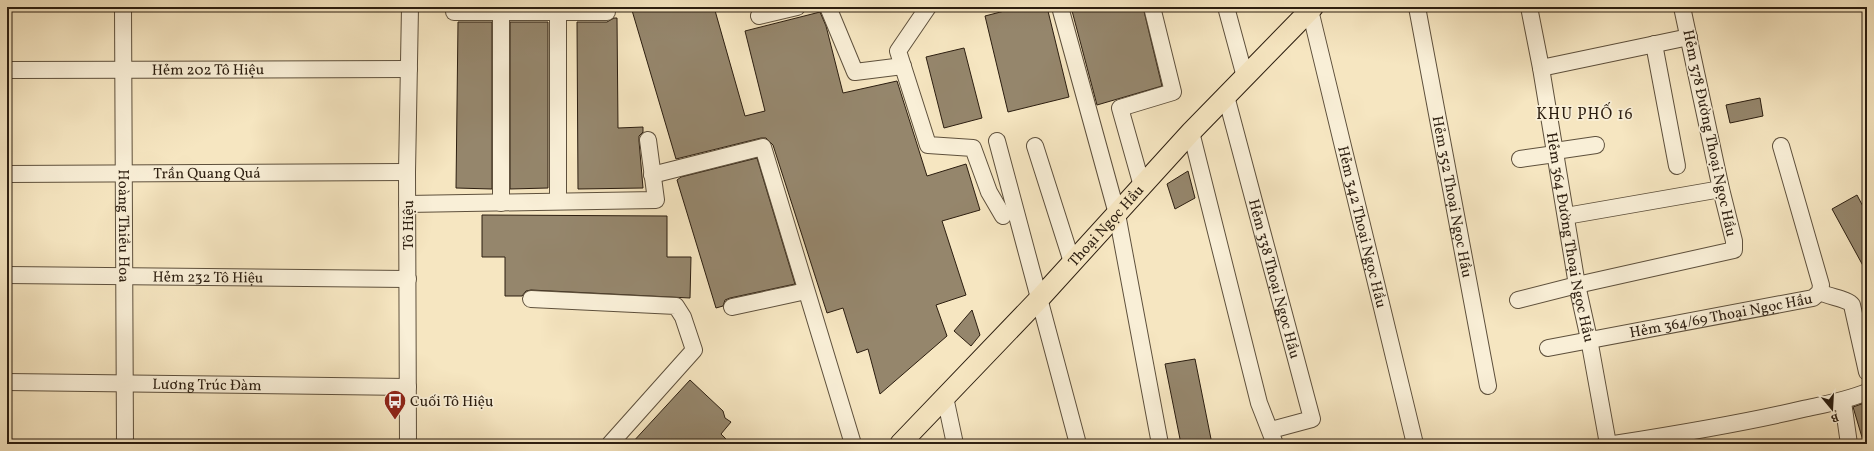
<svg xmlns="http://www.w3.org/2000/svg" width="1874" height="451" viewBox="0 0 1874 451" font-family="Vollkorn,serif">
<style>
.building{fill:#95866c;stroke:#2c1e10}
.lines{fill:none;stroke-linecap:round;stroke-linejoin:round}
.minor-casing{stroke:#5e503c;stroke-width:18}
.major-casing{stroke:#2c1e10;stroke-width:22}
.minor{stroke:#f9efd7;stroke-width:16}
.major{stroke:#f6e6c1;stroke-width:20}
.labels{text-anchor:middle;stroke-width:3.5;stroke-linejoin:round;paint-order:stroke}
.street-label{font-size:15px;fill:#2c1e10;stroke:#f9efd7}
.poi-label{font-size:15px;fill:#2c1e10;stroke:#f9efd7;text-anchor:start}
.neighbourhood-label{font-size:16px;letter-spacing:1px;fill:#2c1e10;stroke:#f9efd7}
</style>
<rect width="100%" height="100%" fill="#f6e6c1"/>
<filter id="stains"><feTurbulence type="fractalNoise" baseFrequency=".005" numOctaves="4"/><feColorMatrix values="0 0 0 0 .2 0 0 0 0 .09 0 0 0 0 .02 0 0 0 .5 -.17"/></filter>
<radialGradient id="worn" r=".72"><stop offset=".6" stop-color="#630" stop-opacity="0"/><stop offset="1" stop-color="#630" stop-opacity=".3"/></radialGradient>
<path class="building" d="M631,7H714L745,116L765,111L745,31L820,12L826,26L843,93L897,81L927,176L966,164L980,210L942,221L966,295L936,305L947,336L880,394L868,349L857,353L843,308L827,313L773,145L766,138H761L676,159Z
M1020,7H1047L1069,97L1008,112L985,16Z
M1071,7H1143L1162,86L1097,105Z
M614,18H617L618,128L643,127V132L639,136V141L643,188L578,189L577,22H607Z
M458,22H492V189L456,188Z
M510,22H548V188L510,189Z
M964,48L982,118L944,128L926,57Z
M1760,98L1763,116L1730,123L1726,105Z
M757,158L795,284L730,298L725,300L723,306L716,308L677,180L681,177Z
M1188,171L1195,198L1175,209L1167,184Z
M1857,195L1867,214V273L1832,209Z
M482,215L667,216V257H691L690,298L531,290L526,291L522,296H505V257H482Z
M972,310L980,335L971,346L954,331Z
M1195,359L1212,444H1181L1165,364Z
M690,380L723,411L725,418L731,422L721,434L731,444H631Z
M1867,402V444H1864L1853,407Z"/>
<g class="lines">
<g class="minor-casing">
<g id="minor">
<path id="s1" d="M123,7L125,444"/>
<path d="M828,7L855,72L903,66"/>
<path d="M928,7L898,51L928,145L973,148L989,192L1003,216"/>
<path d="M1060,7L1117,214L1160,444"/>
<path d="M1226,7L1245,77"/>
<path id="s2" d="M1417,7L1488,386"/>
<path id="s3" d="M1529,7L1541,68L1577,285L1589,339L1608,444"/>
<path id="s4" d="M1310,10L1415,444"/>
<path d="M454,12H607"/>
<path d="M558,12V201"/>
<path d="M759,16L797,7"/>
<path d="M1654,44L1677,166"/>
<path d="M1541,68L1689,37"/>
<path id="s5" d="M7,70L409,69"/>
<path id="s6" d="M1226,96L1312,419L1271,430"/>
<path d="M1191,132L1259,403L1275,444"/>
<path d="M997,141L1078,444"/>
<path d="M1035,146L1072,262"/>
<path d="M1555,151L1596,145"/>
<path d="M1520,159L1555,154"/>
<path id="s7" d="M7,174L407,172"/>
<path d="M652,175L763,147L853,444"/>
<path d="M1142,186L1120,108L1173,92L1152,7"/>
<path d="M501,203V11"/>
<path d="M407,204L656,200L648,140"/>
<path d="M1566,216L1721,189"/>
<path id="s8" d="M7,275L408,279"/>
<path d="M1820,292C1829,297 1848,299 1852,305L1867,372"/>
<path d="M531,299L676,306L683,317L694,350L610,444"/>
<path d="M1518,300L1577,285L1734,250V241L1721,189L1682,7"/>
<path d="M732,307L806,291"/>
<path id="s9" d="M1548,348L1813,298L1820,292L1821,285L1781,146"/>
<path id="s10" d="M7,382L408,387"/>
<path d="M945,397L955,444"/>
<path d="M1843,402L1849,444"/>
<path d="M408,444L407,172L410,7"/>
<path d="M1614,444C1678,434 1740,424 1803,409C1826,404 1845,401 1867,392"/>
</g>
</g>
<g class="major-casing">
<g id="major">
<path id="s11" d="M900,444L1040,298L1191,132L1313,7"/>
</g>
</g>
<use href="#minor" class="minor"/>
<use href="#major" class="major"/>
</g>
<defs>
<g id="bus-pin" transform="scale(1.15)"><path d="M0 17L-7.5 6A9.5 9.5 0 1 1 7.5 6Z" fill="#8f2418" stroke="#f9efd7"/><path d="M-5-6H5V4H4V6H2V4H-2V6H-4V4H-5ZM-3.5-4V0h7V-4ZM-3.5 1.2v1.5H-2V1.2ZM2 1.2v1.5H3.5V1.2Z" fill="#fff"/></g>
</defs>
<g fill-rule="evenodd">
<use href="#bus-pin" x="395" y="401"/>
</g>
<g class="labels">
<g class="street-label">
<text dy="5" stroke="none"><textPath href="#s5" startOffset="201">Hẻm 202 Tô Hiệu</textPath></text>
<text transform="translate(1710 133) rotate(78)" y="5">Hẻm 378 Đường Thoại Ngọc Hầu</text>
<text dy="5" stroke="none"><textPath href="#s7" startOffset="200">Trần Quang Quá</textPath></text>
<text dy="5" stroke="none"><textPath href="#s2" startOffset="193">Hẻm 352 Thoại Ngọc Hầu</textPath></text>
<text dy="5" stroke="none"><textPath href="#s1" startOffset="219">Hoàng Thiều Hoa</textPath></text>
<text transform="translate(408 225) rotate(-90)" y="5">Tô Hiệu</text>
<text dy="5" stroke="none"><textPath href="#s11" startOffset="300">Thoại Ngọc Hầu</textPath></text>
<text dy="5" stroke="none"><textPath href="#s4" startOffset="223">Hẻm 342 Thoại Ngọc Hầu</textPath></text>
<text dy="5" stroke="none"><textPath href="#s3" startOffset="234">Hẻm 364 Đường Thoại Ngọc Hầu</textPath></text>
<text dy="5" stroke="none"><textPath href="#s8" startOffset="201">Hẻm 232 Tô Hiệu</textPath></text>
<text dy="5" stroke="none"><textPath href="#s6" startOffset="189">Hẻm 338 Thoại Ngọc Hầu</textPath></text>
<text dy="5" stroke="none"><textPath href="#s9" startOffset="176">Hẻm 364/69 Thoại Ngọc Hầu</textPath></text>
<text dy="5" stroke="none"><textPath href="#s10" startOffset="200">Lương Trúc Đàm</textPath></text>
</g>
<g class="poi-label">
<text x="410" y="406">Cuối Tô Hiệu</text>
</g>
<g class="neighbourhood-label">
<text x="1585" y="119">KHU PHỐ 16</text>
</g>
</g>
<rect width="1874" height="451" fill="none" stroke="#f6e6c1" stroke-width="24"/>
<rect x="8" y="8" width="1858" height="435" fill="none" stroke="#2c1e10" stroke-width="2"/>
<rect x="12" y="12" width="1850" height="427" fill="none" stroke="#2c1e10"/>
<g transform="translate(1832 409) rotate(162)" stroke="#f9efd7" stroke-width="3" paint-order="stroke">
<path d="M0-3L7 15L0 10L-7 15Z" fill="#2c1e10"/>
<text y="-6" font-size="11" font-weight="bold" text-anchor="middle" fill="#2c1e10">B</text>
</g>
<rect width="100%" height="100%" filter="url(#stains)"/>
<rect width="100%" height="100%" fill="url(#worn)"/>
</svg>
